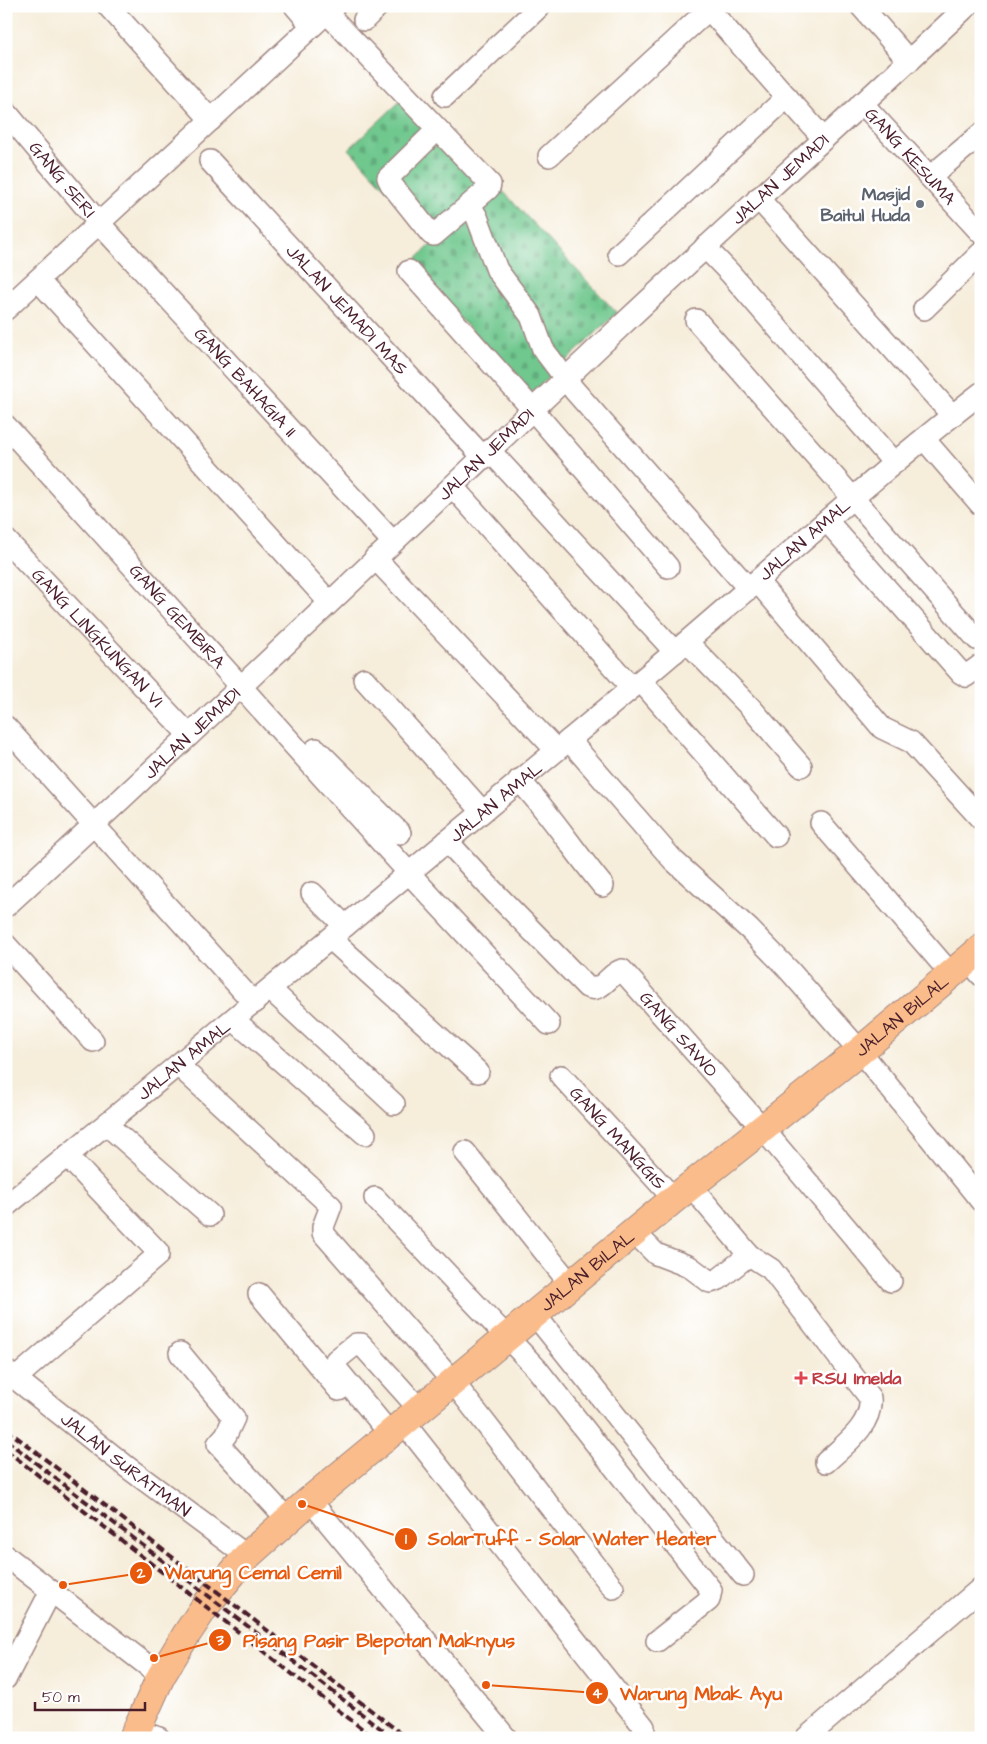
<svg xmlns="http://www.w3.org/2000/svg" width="987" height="1744" viewBox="0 0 987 1744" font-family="'Architects Daughter',sans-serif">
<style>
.cemetery{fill:url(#cemetery-stones);stroke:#5c745c}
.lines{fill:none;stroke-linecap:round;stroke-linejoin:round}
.minor-casing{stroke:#a08682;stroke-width:24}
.major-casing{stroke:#a08682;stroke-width:30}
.minor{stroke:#fff;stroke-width:21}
.major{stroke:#fabc8b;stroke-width:28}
.rail{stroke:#4a1f2b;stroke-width:4;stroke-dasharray:8 4;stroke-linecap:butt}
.worship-dot{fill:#6b7280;stroke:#fff;stroke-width:2}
.health-dot{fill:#e0444e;stroke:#fff;stroke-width:2}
.labels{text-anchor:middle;stroke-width:5;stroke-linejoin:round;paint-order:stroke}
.street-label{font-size:18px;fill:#4a1f2b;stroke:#fff}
.worship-label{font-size:18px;font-weight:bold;fill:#5b616d;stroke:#fff;text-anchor:end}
.health-label{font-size:18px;font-weight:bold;fill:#be3a42;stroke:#fff;text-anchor:start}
.leader{fill:none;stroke:#e8590c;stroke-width:2}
.callout-dot{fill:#e8590c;stroke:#fff;stroke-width:2}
.mark-label{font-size:15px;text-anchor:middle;font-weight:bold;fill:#fff}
.callout-label{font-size:19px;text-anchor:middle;font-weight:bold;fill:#e8590c;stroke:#fff;stroke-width:5;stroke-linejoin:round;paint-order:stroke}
</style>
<defs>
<pattern id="cemetery-stones" width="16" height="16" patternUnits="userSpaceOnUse" patternTransform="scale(1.25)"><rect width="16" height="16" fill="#6fc88e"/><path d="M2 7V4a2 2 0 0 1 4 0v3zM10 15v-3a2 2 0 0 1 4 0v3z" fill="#62ab7b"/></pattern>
</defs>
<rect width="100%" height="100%" fill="#fff"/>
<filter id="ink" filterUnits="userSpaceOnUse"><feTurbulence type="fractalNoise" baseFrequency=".02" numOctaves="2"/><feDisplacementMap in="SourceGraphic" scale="10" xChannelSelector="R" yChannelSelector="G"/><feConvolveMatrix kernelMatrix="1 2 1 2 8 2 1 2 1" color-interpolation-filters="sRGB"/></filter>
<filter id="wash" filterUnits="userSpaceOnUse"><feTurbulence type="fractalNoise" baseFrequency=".0096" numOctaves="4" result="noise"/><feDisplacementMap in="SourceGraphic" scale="20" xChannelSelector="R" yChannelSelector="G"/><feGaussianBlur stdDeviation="1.12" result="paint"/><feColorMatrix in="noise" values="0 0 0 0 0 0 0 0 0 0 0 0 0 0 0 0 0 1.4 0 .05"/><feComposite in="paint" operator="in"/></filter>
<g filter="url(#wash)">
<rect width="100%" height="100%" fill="#f6edda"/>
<path class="cemetery" d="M410,92L617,313L531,394L410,265L435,241L349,149Z"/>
</g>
<g filter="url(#ink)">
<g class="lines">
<g class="minor-casing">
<g id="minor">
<path d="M108,6L211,120"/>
<path d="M295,6L312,26"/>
<path d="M706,6L823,138"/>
<path d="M861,6L909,61"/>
<path d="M327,13L490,184L489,188L434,235L431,234L391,184L388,178L437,130"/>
<path d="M364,20L378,6"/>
<path d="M445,96L540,6"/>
<path id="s1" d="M862,103L981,233"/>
<path id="s2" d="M6,112L99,223L392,541"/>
<path d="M549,156L709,9"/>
<path id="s3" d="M210,161L484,458"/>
<path d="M930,177L981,134"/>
<path d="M758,198L952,415"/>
<path d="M470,205L477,217L497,270L531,316L543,349L574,390L749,589"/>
<path d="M705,247L730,273L894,463"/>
<path d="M619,254L787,97"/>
<path d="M409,271L533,410L668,567"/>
<path d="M38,280L329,602"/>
<path d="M6,309L334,6"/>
<path d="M924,309L981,253"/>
<path d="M696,320L977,639"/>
<path id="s4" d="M6,426L409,873L549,1024"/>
<path d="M924,439L981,505"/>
<path d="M491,452L675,652"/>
<path d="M453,487L632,688"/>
<path d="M827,521L961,673L966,676L981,665"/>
<path id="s5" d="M6,540L189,735"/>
<path d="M375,558L556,750"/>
<path d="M757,581L882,728L911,742L981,819"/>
<path d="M687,642L751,708L801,766"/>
<path d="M364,679L482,811"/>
<path d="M641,681L776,836"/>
<path d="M6,727L254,1003"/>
<path d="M569,740L673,860L750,930L788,969L860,1051L981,1201"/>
<path d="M316,749L400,833"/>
<path d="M519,780C550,813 574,851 603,886"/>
<path d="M821,823L951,974"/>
<path id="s6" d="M447,841L494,892L587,987C602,994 609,973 622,970L763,1129L891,1281"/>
<path d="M312,893L345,926"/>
<path id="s7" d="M6,906C214,715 417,519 622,325C736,218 853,114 967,6"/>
<path d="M331,939L478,1072"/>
<path d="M6,945L93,1041"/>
<path d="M968,959L981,975"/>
<path d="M271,990L394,1104"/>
<path d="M234,1020L365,1134"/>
<path d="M179,1066L331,1206L323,1227V1233L454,1383L613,1588"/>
<path id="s8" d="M561,1076L674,1199"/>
<path d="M107,1125L210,1215"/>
<path d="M465,1152L571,1285"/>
<path d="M691,1186L749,1255L771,1269L870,1398C873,1425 844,1445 826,1462"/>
<path d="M375,1198L537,1369L711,1590L709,1600L657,1641"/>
<path id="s9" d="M6,1206C220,1031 433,855 645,677C757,583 865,483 981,393"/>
<path d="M635,1233L656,1254L690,1267L710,1282L719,1279L749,1255"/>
<path d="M259,1294L339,1390"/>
<path d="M535,1315L743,1575"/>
<path d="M180,1353L234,1418L226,1435L218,1444L288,1520"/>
<path id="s10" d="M6,1371L127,1467L247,1556"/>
<path d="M15,1379L158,1255V1252L67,1156"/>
<path d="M405,1424L644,1727"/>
<path d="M391,1435L335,1367L336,1360L356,1344H361L421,1411"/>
<path d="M310,1500L506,1738"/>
<path d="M6,1556L161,1676"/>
<path d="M6,1678L51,1591"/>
<path d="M137,1730L159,1738"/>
<path d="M806,1738L981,1588"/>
</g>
</g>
<g class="major-casing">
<g id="major">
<path id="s11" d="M133,1738L161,1676L186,1635L206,1605L247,1556L310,1500L674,1199L860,1051L981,949"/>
</g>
</g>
<use href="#minor" class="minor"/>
<use href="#major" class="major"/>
<path class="rail" d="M6,1429L407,1738
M6,1440L393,1738
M6,1450L374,1738"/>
</g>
</g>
<circle class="worship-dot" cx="920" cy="204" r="5"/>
<path class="health-dot" d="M798.5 1370.5h5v5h5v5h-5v5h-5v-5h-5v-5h5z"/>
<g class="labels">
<g class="street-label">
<text dy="6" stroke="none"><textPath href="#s1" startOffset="72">GANG KESUMA</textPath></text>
<text dy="6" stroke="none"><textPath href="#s7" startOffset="1062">JALAN JEMADI</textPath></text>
<text dy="6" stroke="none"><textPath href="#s2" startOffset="88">GANG SERI</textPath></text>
<text dy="6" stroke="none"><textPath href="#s3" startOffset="202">JALAN JEMADI MAS</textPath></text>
<text dy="6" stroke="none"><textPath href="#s2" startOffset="361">GANG BAHAGIA II</textPath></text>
<text dy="6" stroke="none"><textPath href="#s7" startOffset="659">JALAN JEMADI</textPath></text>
<text dy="6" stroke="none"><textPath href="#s9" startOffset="1040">JALAN AMAL</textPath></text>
<text dy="6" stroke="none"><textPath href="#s4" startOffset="256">GANG GEMBIRA</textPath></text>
<text dy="6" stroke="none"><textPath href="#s5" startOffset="134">GANG LINGKUNGAN VI</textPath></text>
<text dy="6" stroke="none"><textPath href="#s7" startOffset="254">JALAN JEMADI</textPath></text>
<text dy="6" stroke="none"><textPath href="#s9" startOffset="635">JALAN AMAL</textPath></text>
<text dy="6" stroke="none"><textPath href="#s11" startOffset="1065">JALAN BILAL</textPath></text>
<text dy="6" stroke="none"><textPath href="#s6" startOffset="329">GANG SAWO</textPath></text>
<text dy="6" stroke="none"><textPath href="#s9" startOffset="230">JALAN AMAL</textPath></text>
<text dy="6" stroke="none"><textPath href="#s8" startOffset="84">GANG MANGGIS</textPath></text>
<text dy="6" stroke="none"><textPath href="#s11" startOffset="660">JALAN BILAL</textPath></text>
<text dy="6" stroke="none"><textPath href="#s10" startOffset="152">JALAN SURATMAN</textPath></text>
</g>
<g class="worship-label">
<text x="910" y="200">Masjid<tspan x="910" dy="21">Baitul Huda</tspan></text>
</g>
<g class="health-label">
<text x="812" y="1384">RSU Imelda</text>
</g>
</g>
<path class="leader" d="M302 1504L406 1539M63 1585L141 1573M154 1658L220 1640M486 1685L597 1693"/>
<g class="callout-dot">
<circle cx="302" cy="1504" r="5"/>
<circle cx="63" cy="1585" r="5"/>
<circle cx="154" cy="1658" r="5"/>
<circle cx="486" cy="1685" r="5"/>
<circle cx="406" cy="1539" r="12"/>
<circle cx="141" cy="1573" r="12"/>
<circle cx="220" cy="1640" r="12"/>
<circle cx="597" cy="1693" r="12"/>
</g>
<g class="mark-label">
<text x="406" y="1544">1</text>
<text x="141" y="1578">2</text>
<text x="220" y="1645">3</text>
<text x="597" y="1698">4</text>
</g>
<g class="callout-label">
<text x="572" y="1545">SolarTuff - Solar Water Heater</text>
<text x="253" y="1579">Warung Cemal Cemil</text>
<text x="379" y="1647">Pisang Pasir Blepotan Maknyus</text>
<text x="701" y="1700">Warung Mbak Ayu</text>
</g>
<rect width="987" height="1744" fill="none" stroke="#fff" stroke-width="25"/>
<path d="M35 1702v8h110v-8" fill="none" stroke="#4a1f2b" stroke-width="2.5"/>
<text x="42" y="1702" font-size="15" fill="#4a1f2b" stroke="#ffffff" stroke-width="4" paint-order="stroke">50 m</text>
</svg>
